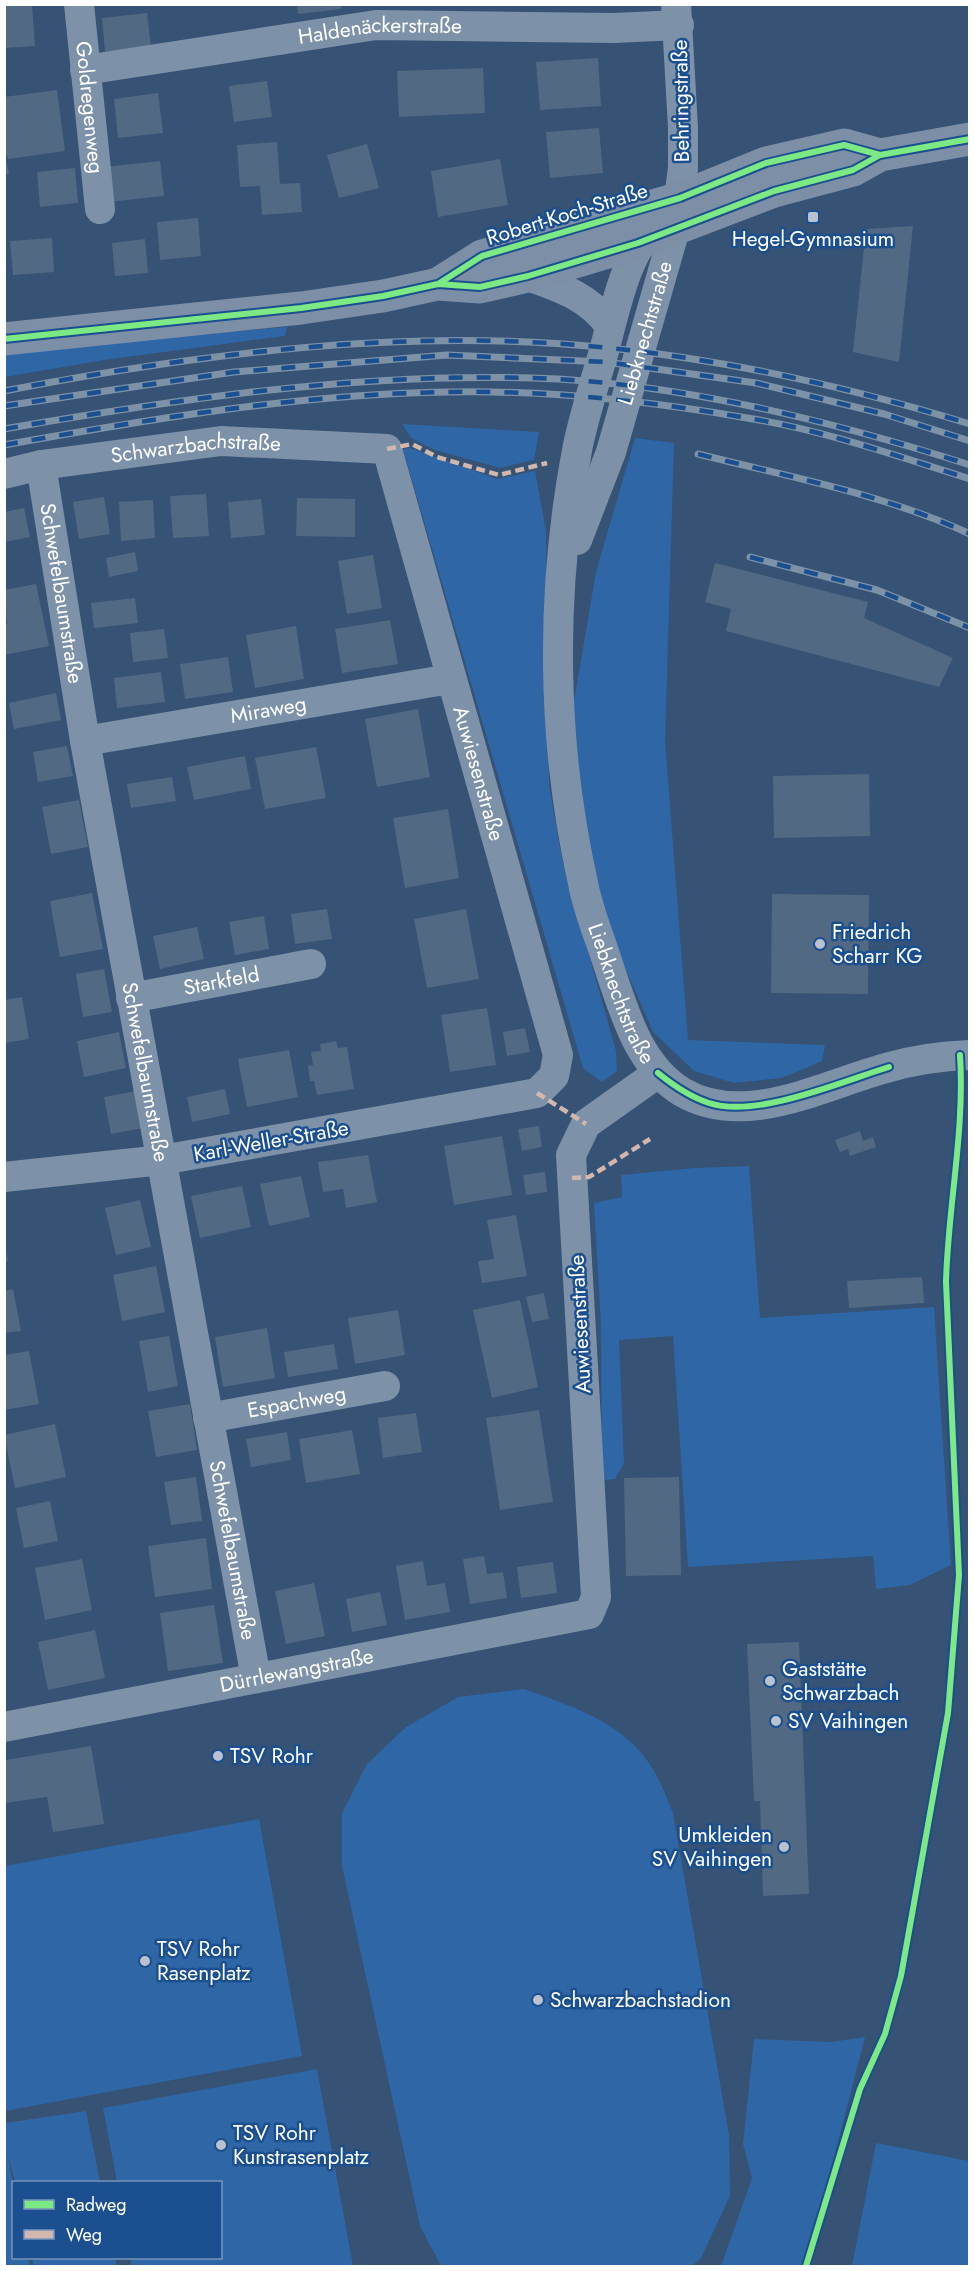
<svg xmlns="http://www.w3.org/2000/svg" width="974" height="2271" viewBox="0 0 974 2271" font-family="Jost,sans-serif">
<style>
.green{fill:#2f66a5}
.building{fill:#526984}
.lines{fill:none;stroke-linecap:round;stroke-linejoin:round}
.minor{stroke:#7d92a8;stroke-width:30}
.major{stroke:#7d8ea7;stroke-width:33}
.rail-casing{stroke:#7e92a7;stroke-width:7}
.rail{stroke:#1b4f8f;stroke-width:4.5;stroke-dasharray:14;stroke-linecap:butt}
.quiet{stroke:#d1b7ad;stroke-width:4.5;stroke-dasharray:9 4.5;stroke-linecap:butt}
.cycleway-casing{stroke:#1b4f8f;stroke-width:10}
.cycleway{stroke:#7ce984;stroke-width:6}
.poi-dot{fill:#b9c2ce;stroke:#1b4f8f;stroke-width:2}
.labels{text-anchor:middle;stroke-width:5;stroke-linejoin:round;paint-order:stroke}
.street-label{font-size:21px;fill:#fff;stroke:#1b4f8f}
.poi-label{font-size:21px;fill:#fff;stroke:#1b4f8f;text-anchor:start}
</style>
<rect width="100%" height="100%" fill="#365274"/>
<path class="green" d="M287,327L285,336L104,360L5,377L4,350Z
M402,424L539,432L534,460L500,468L435,450L411,438Z
M635,438L674,443L665,741L688,1040L825,1045L822,1061L782,1078L734,1083L694,1071L653,1032L609,931L581,818L573,707L596,572Z
M410,448L497,479L535,471L546,531L549,785L562,859L616,1051L617,1071L602,1082L583,1068L403,449Z
M749,1166L760,1318L934,1307L951,1565L910,1585L876,1589L873,1556L688,1567L673,1336L619,1340L624,1463L615,1479L602,1480L601,1326L594,1203L622,1197L621,1175L694,1168Z
M524,1689C572,1706 628,1724 654,1771C662,1784 667,1800 673,1813L729,2135L730,2196L701,2258L692,2266H441L420,2226L342,1866V1813L367,1764L406,1727L458,1697Z
M259,1819L302,2056L5,2111V1866Z
M865,2037L806,2266H721L752,2178L743,2144L754,2039L831,2042Z
M317,2069L353,2266H132L130,2258H220V2182H117L103,2108Z
M86,2111L100,2182H15L8,2156L13,2184L14,2258H28L30,2266H5V2123Z
M876,2143L969,2161V2266H852Z
M32,2258H115L117,2266H34Z"/>
<path class="building" d="M4,4H32L35,46L4,48Z
M297,4H341V9L298,14Z
M147,13L151,47L105,52L102,18Z
M598,58L601,106L540,110L536,62Z
M483,68L485,113L399,117L397,71Z
M267,81L272,117L234,122L229,86Z
M57,90L65,151L8,159L4,148V97Z
M158,93L163,133L118,138L114,99Z
M599,128L603,173L550,178L546,132Z
M277,142L280,184L300,183L302,212L262,215L260,186L240,187L237,145Z
M367,144L379,188L339,198L327,155Z
M4,151L9,174H4Z
M500,159L508,205L438,217L431,171Z
M160,161L164,196L108,202L105,167Z
M75,168L78,203L40,207L37,172Z
M198,218L201,256L160,260L157,222Z
M913,226L899,362L853,352L866,229Z
M52,238L54,272L13,275L10,241Z
M145,239L148,273L115,276L112,243Z
M206,494L209,536L173,538L170,496Z
M104,497L110,534L79,539L73,502Z
M297,498L355,499V537L296,536Z
M261,499L265,535L231,538L228,502Z
M153,500L155,538L121,541L119,502Z
M24,508L30,537L4,542V512Z
M135,552L138,571L109,577L106,558Z
M373,555L382,608L347,614L338,561Z
M715,563L868,602L864,618L953,658L939,687L726,631L731,609L705,602Z
M36,584L49,646L4,655V624H7L4,590Z
M135,598L138,623L94,628L91,603Z
M390,620L398,664L342,673L335,629Z
M296,626L304,679L255,688L246,635Z
M164,629L168,658L133,662L130,633Z
M228,657L233,692L185,699L180,664Z
M161,672L165,702L117,708L114,678Z
M56,693L61,720L14,729L9,703Z
M418,709L430,777L377,787L365,719Z
M67,746L73,776L38,782L33,752Z
M316,747L326,798L265,809L255,758Z
M245,756L251,789L194,800L187,767Z
M869,774L870,836L774,838L773,776Z
M172,777L176,801L131,808L127,784Z
M79,800L88,847L51,854L42,807Z
M448,809L459,878L405,888L393,818Z
M92,893L103,949L60,957L50,901Z
M772,894L869,895L868,994L771,993Z
M327,909L332,939L295,944L291,914Z
M466,909L479,979L427,988L414,919Z
M264,916L269,949L235,955L229,922Z
M197,927L204,959L160,969L153,936Z
M104,969L112,1012L83,1017L76,974Z
M22,997L29,1039L4,1043V1000Z
M487,1008L496,1065L450,1072L441,1015Z
M525,1028L530,1052L507,1056L503,1032Z
M119,1032L126,1068L84,1077L77,1041Z
M336,1041L338,1048L347,1047L354,1089L317,1095L314,1081H310L308,1066L313,1065L311,1052L321,1051L320,1044Z
M289,1050L298,1097L247,1107L238,1059Z
M225,1089L230,1114L192,1122L187,1097Z
M136,1091L143,1128L111,1134L104,1097Z
M539,1126L542,1147L522,1151L518,1129Z
M860,1131L863,1141L873,1137L876,1147L850,1156L848,1149L840,1152L835,1140Z
M502,1136L512,1195L454,1205L444,1146Z
M368,1155L377,1202L346,1208L343,1189L323,1192L318,1162Z
M545,1172L547,1192L526,1195L523,1175Z
M301,1176L310,1217L269,1226L260,1184Z
M242,1186L251,1227L200,1238L191,1196Z
M140,1200L151,1247L116,1255L105,1208Z
M516,1215L527,1276L482,1283L478,1261L494,1259L487,1220Z
M4,1242L8,1261H4Z
M156,1266L165,1312L122,1321L113,1275Z
M922,1277L924,1303L849,1308L847,1281Z
M13,1289L21,1331L4,1333V1291Z
M544,1293L549,1319L532,1322L526,1297Z
M520,1300L538,1387L492,1398L473,1310Z
M398,1310L405,1355L355,1364L348,1318Z
M267,1328L275,1378L223,1387L215,1337Z
M169,1336L178,1386L148,1392L139,1341Z
M334,1344L338,1369L288,1377L284,1352Z
M29,1351L39,1404L4,1410V1355Z
M190,1404L197,1450L156,1457L148,1411Z
M539,1410L553,1502L500,1510L486,1418Z
M416,1413L422,1452L383,1458L378,1418Z
M55,1424L66,1477L15,1488L4,1435Z
M352,1430L360,1474L306,1483L299,1439Z
M287,1432L291,1460L251,1467L246,1439Z
M196,1477L202,1521L171,1525L164,1482Z
M679,1477L681,1575L626,1576L624,1478Z
M50,1501L58,1541L24,1548L16,1508Z
M206,1538L212,1589L155,1597L148,1546Z
M484,1556L487,1574L503,1572L507,1598L470,1604L463,1559Z
M82,1559L92,1610L45,1620L35,1568Z
M423,1561L427,1586L445,1583L450,1612L405,1620L396,1566Z
M553,1562L557,1593L521,1598L517,1567Z
M314,1583L325,1636L286,1644L275,1591Z
M380,1592L387,1625L352,1632L346,1599Z
M214,1605L223,1663L168,1671L160,1613Z
M95,1630L105,1678L48,1690L38,1642Z
M799,1642L809,1894L763,1896L760,1801H754L747,1644Z
M91,1746L104,1824L53,1832L47,1797L5,1803V1760Z"/>
<g class="lines">
<g class="minor">
<path id="s1" d="M79,4L100,209"/>
<path id="s2" d="M85,70L376,25L614,28L679,25"/>
<path id="s3" d="M652,229C625,257 614,314 604,351C595,382 585,413 578,445C550,589 551,740 583,883C588,911 600,938 608,964C624,1011 638,1065 682,1092C745,1129 823,1085 886,1068C913,1060 942,1056 970,1055"/>
<path d="M528,276C562,288 589,297 610,326"/>
<path id="s4" d="M41,465L85,741L256,1678"/>
<path id="s5" d="M4,474L41,465L221,441L387,449L558,1055L554,1076L537,1093L162,1160L4,1177"/>
<path id="s6" d="M577,540L611,452L675,229L683,168V128L676,4"/>
<path id="s7" d="M85,741L450,679"/>
<path id="s8" d="M131,998L311,964"/>
<path id="s9" d="M208,1418L385,1386"/>
<path id="s10" d="M4,1727L589,1614L596,1597L571,1155L586,1124L658,1073"/>
</g>
<path class="major" d="M438,284L482,256L680,198L766,163L844,145L880,155
M4,339L301,308L383,296L438,284L480,287L528,276L638,243L774,191L853,170L880,155L970,139"/>
<g class="rail-casing">
<path id="rail" d="M4,391C200,353 411,327 610,348C733,361 852,388 970,424
M4,406L234,372L447,355L606,362L756,383L884,414L970,441
M4,429C179,399 354,373 532,378C676,382 832,421 970,465
M4,445C151,419 299,394 448,392C548,390 649,401 747,418C823,430 897,456 970,479
M698,454C789,477 884,494 970,534
M750,557L877,590L970,628"/>
</g>
<use href="#rail" class="rail"/>
<path class="quiet" d="M387,449L412,444L437,457L499,475L547,463
M537,1093L586,1124
M572,1178L589,1177L650,1139"/>
<g class="cycleway-casing">
<path id="cycleway" d="M438,284L482,256L680,198L766,163L844,145L880,155
M4,339L301,308L383,296L438,284L480,287L528,276L638,243L774,191L853,170L880,155L970,139
M658,1073C674,1086 690,1097 709,1103C756,1119 843,1081 889,1067
M806,2266L860,2089L885,2034L901,1976L948,1713L959,1575L946,1282C948,1206 965,1131 960,1055"/>
</g>
<use href="#cycleway" class="cycleway"/>
</g>
<g class="poi-dot">
<rect x="807" y="211" width="12" height="12" rx="3"/>
<circle cx="820" cy="944" r="6"/>
<circle cx="770" cy="1681" r="6"/>
<circle cx="776" cy="1721" r="6"/>
<circle cx="218" cy="1756" r="6"/>
<circle cx="784" cy="1847" r="6"/>
<circle cx="145" cy="1961" r="6"/>
<circle cx="538" cy="2000" r="6"/>
<circle cx="221" cy="2145" r="6"/>
</g>
<g class="labels">
<g class="street-label">
<text dy="7" stroke="none"><textPath href="#s2" startOffset="298">Haldenäckerstraße</textPath></text>
<text transform="translate(681 101) rotate(-91)" y="7">Behringstraße</text>
<text dy="7" stroke="none"><textPath href="#s1" startOffset="104">Goldregenweg</textPath></text>
<text transform="translate(567 214) rotate(-17)" y="7">Robert-Koch-Straße</text>
<text dy="7" stroke="none"><textPath href="#s6" startOffset="218">Liebknechtstraße</textPath></text>
<text dy="7" stroke="none"><textPath href="#s5" startOffset="194">Schwarzbachstraße</textPath></text>
<text dy="7" stroke="none"><textPath href="#s4" startOffset="130">Schwefelbaumstraße</textPath></text>
<text dy="7" stroke="none"><textPath href="#s7" startOffset="186">Miraweg</textPath></text>
<text dy="7" stroke="none"><textPath href="#s5" startOffset="723">Auwiesenstraße</textPath></text>
<text dy="7" stroke="none"><textPath href="#s8" startOffset="92">Starkfeld</textPath></text>
<text dy="7" stroke="none"><textPath href="#s3" startOffset="788">Liebknechtstraße</textPath></text>
<text dy="7" stroke="none"><textPath href="#s4" startOffset="616">Schwefelbaumstraße</textPath></text>
<text transform="translate(271 1141) rotate(-10)" y="7">Karl-Weller-Straße</text>
<text transform="translate(580 1324) rotate(-93)" y="7">Auwiesenstraße</text>
<text dy="7" stroke="none"><textPath href="#s9" startOffset="90">Espachweg</textPath></text>
<text dy="7" stroke="none"><textPath href="#s4" startOffset="1102">Schwefelbaumstraße</textPath></text>
<text dy="7" stroke="none"><textPath href="#s10" startOffset="298">Dürrlewangstraße</textPath></text>
</g>
<g class="poi-label">
<text x="813" y="246" text-anchor="middle">Hegel-Gymnasium</text>
<text x="832" y="939">Friedrich<tspan x="832" dy="24">Scharr KG</tspan></text>
<text x="782" y="1676">Gaststätte<tspan x="782" dy="24">Schwarzbach</tspan></text>
<text x="788" y="1728">SV Vaihingen</text>
<text x="230" y="1763">TSV Rohr</text>
<text x="772" y="1842" text-anchor="end">Umkleiden<tspan x="772" dy="24">SV Vaihingen</tspan></text>
<text x="157" y="1956">TSV Rohr<tspan x="157" dy="24">Rasenplatz</tspan></text>
<text x="550" y="2007">Schwarzbachstadion</text>
<text x="233" y="2140">TSV Rohr<tspan x="233" dy="24">Kunstrasenplatz</tspan></text>
</g>
</g>
<rect width="974" height="2271" fill="none" stroke="#ffffff" stroke-width="12"/>
<rect x="12" y="2181" width="210" height="78" fill="#1b4f8f" stroke="#7695bc" stroke-width="1.5"/>
<rect x="24" y="2200" width="30" height="9" fill="#7ce984" stroke="#7695bc" stroke-width="1.5"/>
<text x="66" y="2211" font-size="18" fill="#ffffff">Radweg</text>
<rect x="24" y="2230" width="30" height="9" fill="#d1b7ad" stroke="#7695bc" stroke-width="1.5"/>
<text x="66" y="2241" font-size="18" fill="#ffffff">Weg</text>
</svg>
